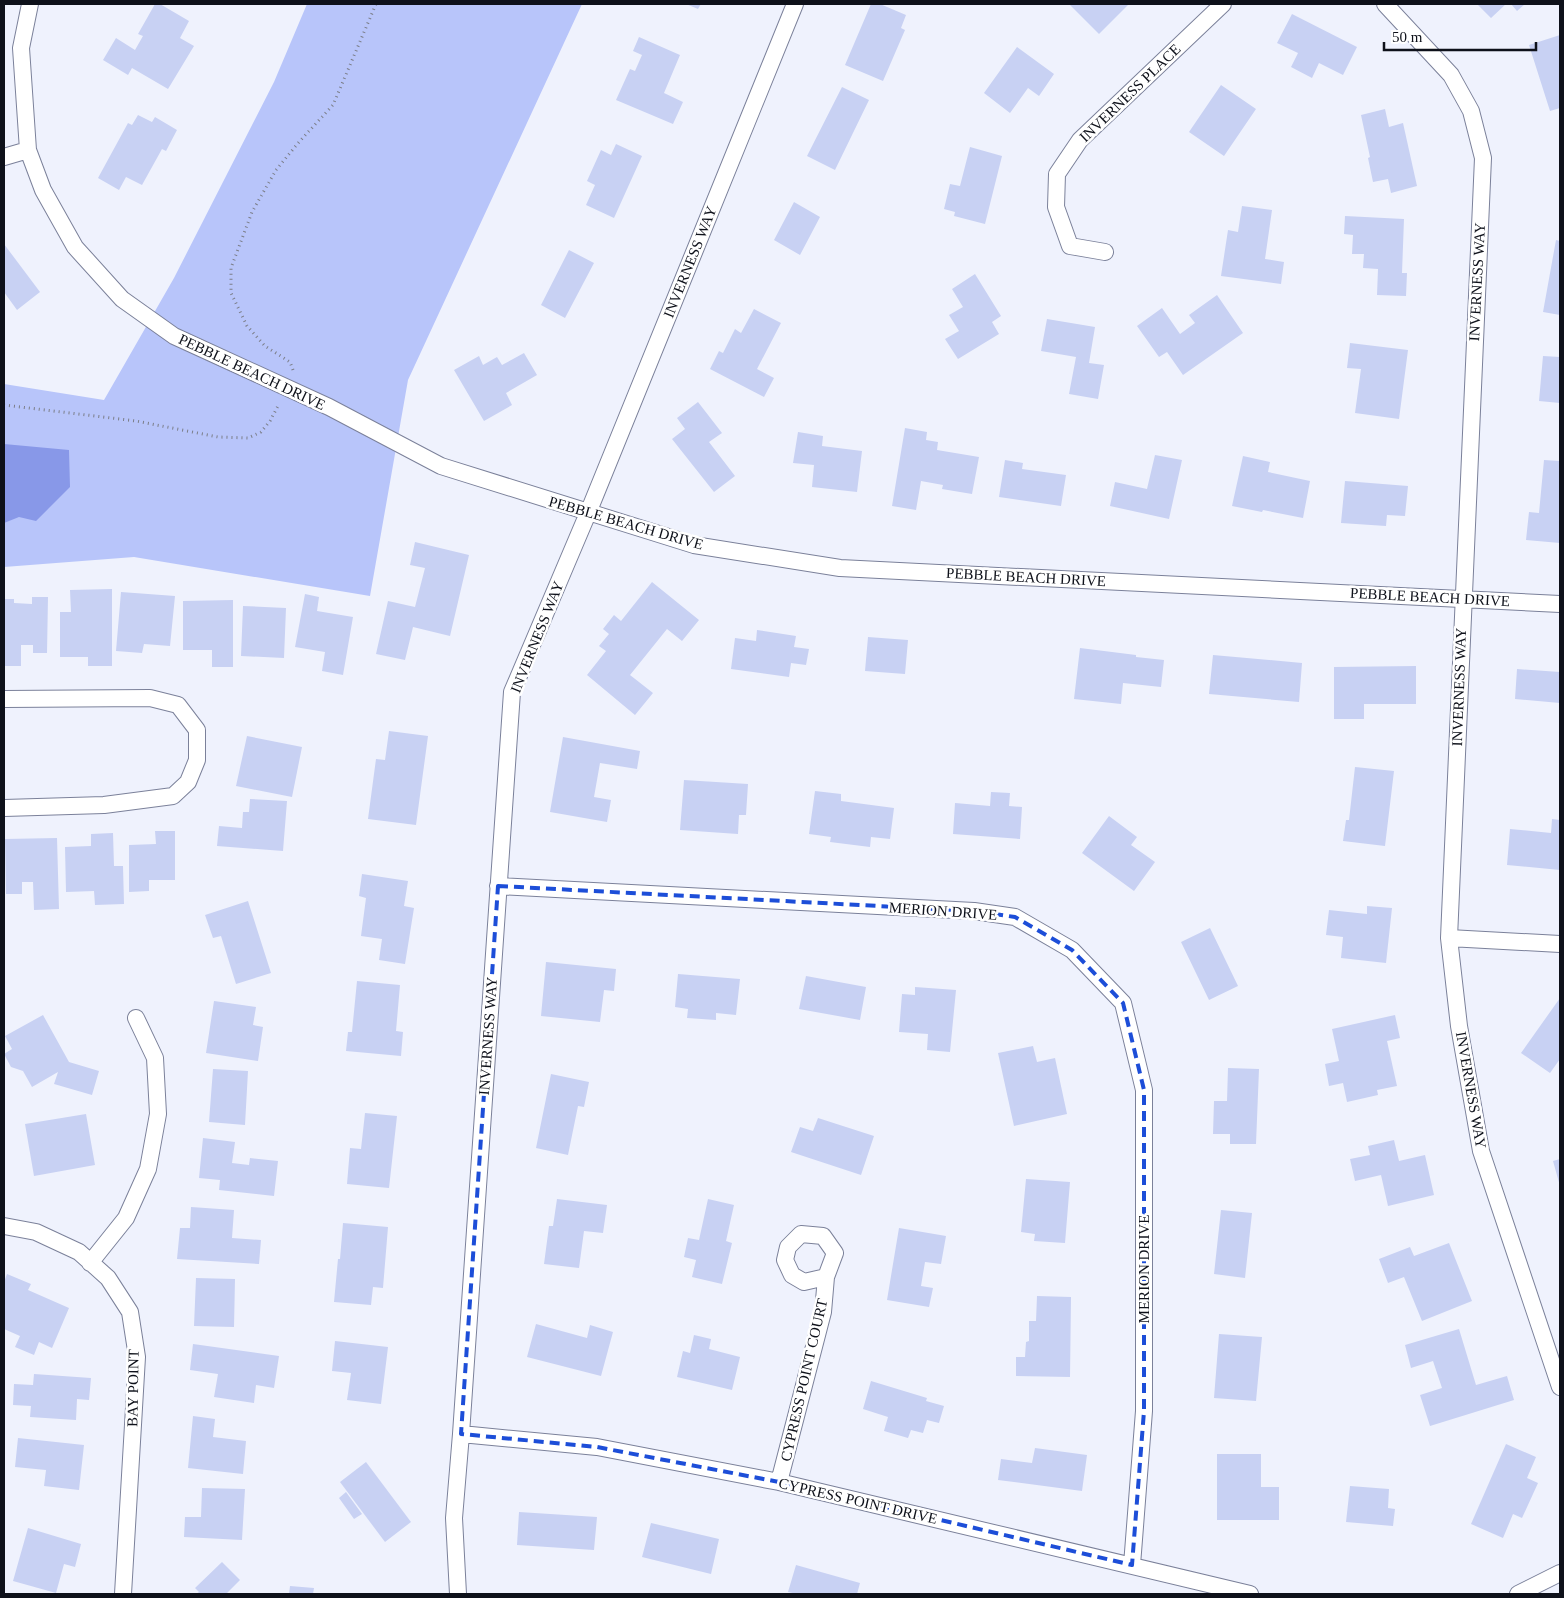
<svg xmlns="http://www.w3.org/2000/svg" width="1564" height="1598" viewBox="0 0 1564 1598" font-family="'Times New Roman',serif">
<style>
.green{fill:#b8c5fa}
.water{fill:#8898e8}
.building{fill:#c8d1f3}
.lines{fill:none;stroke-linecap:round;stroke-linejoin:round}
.street-casing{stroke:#7b819a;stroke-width:18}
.path{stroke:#7b7e88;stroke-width:3;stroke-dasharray:1 4;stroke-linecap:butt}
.street{stroke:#fff;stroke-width:16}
.marked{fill:none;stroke:#1d4ed8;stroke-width:4;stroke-dasharray:10 6;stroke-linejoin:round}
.labels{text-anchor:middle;stroke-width:5;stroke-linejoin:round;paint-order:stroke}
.street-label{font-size:15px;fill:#0e111a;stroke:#fff}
</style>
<rect width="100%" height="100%" fill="#eff2fd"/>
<path class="green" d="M307,4H582L408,380L370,596L134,557L4,567V384L104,400L174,278L274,82Z"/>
<path class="water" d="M4,444L69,450L70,487L36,521L19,517L4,523Z"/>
<path class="building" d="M155,4H160L189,21L180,38L194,46L168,89L132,68L128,75L103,60L116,38L135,50L143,36L138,34Z
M686,4H701L698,9Z
M871,4H880L906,15L901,28L905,30L883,81L845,65Z
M1069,4H1129L1099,34Z
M1477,4H1506L1491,18Z
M1511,4H1525L1517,11Z
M1292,14L1357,47L1343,75L1319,63L1312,78L1291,67L1298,53L1277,43Z
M1560,35V108L1550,111L1529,45Z
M639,37L680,55L664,93L683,102L673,124L616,100L630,69L635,71L642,55L633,51Z
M1017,47L1054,74L1039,96L1028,88L1010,113L984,93Z
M1221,85L1256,109L1224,156L1189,132Z
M842,87L869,100L835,170L807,156Z
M1385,109L1389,127L1403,123L1417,186L1391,193L1388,179L1373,182L1368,158L1370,157L1361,115Z
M138,115L152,122L155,117L177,130L166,151L162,149L142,185L126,177L119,190L98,178L128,123L132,125Z
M616,144L642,156L614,218L586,205L595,185L587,181L601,150L611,155Z
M970,147L1002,156L985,224L954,216L955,212L944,209L950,184L960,186Z
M794,202L820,217L800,255L774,240Z
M1242,206L1272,210L1265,259L1284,262L1281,284L1221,276L1228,230L1238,232Z
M1345,216L1404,219L1402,273H1407L1406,296L1377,295L1378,269L1363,268L1364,254H1352L1353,235L1344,234Z
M1556,240L1560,241V315L1543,312Z
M4,244L40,292L17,310L4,292Z
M569,250L594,263L565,318L541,305Z
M975,274L1001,316L992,322L999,334L958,359L945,339L959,331L949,315L963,307L952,289Z
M1217,295L1243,333L1183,375L1167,352L1159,357L1137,326L1162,308L1180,334L1195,323L1189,315Z
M754,309L781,323L757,369L774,378L764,397L710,369L719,351L723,353L735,329L741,333Z
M1047,319L1095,327L1089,363L1104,365L1098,399L1069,394L1076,357L1041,351Z
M1350,343L1408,350L1399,419L1355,413L1361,369L1347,368Z
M524,353L537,375L506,393L512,405L484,421L454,370L479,356L483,365L497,357L502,365Z
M1543,356L1560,357V403L1539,401Z
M698,402L722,433L709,442L735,476L714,492L672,439L685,429L677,418Z
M905,428L927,432L926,440L938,442L937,450L979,457L972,494L942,489L943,485L921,481L916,510L892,506Z
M798,432L823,436L822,446L862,451L857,492L812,487L814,465L793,463Z
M1155,455L1182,460L1169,519L1110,506L1115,482L1147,489Z
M1243,456L1270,462L1268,472L1310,481L1303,518L1263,510L1262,512L1232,506Z
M1005,460L1023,463L1022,469L1066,475L1061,506L999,497Z
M1544,460L1560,461V543L1526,540L1529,512L1539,513Z
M1345,481L1408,486L1405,516L1387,515L1386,526L1341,523Z
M415,542L469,555L450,636L413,627L405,660L376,654L388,601L415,607L425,568L410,565Z
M652,582L699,620L682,641L667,629L630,675L653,693L635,715L587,675L606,651L599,646L609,634L603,629L614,615L621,621Z
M112,589V666H88V657H60V612H71L70,590Z
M121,592L175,596L170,646L144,644L142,653L116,651Z
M305,594L319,597L317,611L353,617L343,675L322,671L325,652L295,647Z
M32,597H48L47,653H33V645H21V666H4V599H14V603L32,604Z
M233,600V667H212V650H183V601Z
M243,606L286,608L284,658L241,656Z
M757,630L796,636L794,647L809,649L806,665L791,663L789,677L731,669L735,638L756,641Z
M868,637L908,640L905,674L865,671Z
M1080,648L1136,655V657L1164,660L1161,687L1123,683L1121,704L1074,699Z
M1213,655L1302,663L1299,702L1209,694Z
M1416,666V704H1364V719H1334V667Z
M1517,669L1560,672V703L1515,699Z
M389,731L428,736L416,825L368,819L376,759L385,760Z
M247,736L302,747L292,797L236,786Z
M563,737L640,751L637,769L600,763L594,797L611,800L607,822L550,812Z
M1355,767L1394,771L1385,846L1343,841L1346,820H1349Z
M684,780L748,784L746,815H739L738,834L680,830Z
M815,791L841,794V801L894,808L890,839L871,837L870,847L830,842L831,837L809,834Z
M991,792L1010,793L1009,806L1022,807L1020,839L953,834L955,803L990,806Z
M250,799L287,801L283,851L217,846L219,826L242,828L243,812H249Z
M1109,816L1137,837L1131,845L1155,862L1134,891L1082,853Z
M1552,819L1560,820V870L1507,865L1510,829L1551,833Z
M155,831H175V880H149V891L129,892V845L156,844Z
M113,833L114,866H123L124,904L95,905L94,891L66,892L65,847L91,846V834Z
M57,838L59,909L34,910L33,882H22V894H6L5,839Z
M362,874L408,881L404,906L414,908L405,964L379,960L382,939L361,936L366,898L359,896Z
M248,901L271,973L236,984L221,936L213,938L205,915Z
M1367,906L1392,908L1386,963L1341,958L1343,937L1326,935L1329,910L1367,914Z
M1210,928L1238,986L1209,1000L1181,942Z
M546,962L616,969L614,991L604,990L600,1022L541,1016Z
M678,974L740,979L736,1015L716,1013V1020L687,1018L688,1009L675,1007Z
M806,976L866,987L860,1020L799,1009Z
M357,981L400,985L396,1031L403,1032L401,1056L346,1051L348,1032H352Z
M915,987L956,990L950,1052L927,1050L928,1034L899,1032L902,994L915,995Z
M1560,998V1059L1550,1073L1521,1053Z
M214,1001L256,1007L253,1025L263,1027L258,1061L206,1053Z
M43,1015L69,1062L99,1071L92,1095L54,1084L58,1072L32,1087L23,1071L11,1067L4,1054L12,1049L5,1036Z
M1395,1015L1400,1038L1387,1041L1397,1086L1377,1090L1378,1095L1347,1102L1343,1083L1329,1086L1325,1064L1339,1061L1332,1029Z
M1033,1046L1037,1062L1055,1058L1067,1114L1014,1126L998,1053Z
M1228,1068L1259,1069L1256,1144H1230V1134H1213L1214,1101H1227Z
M213,1069L248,1071L245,1125L209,1122Z
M551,1074L589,1082L584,1107L578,1106L568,1155L536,1148Z
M365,1113L397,1116L389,1188L347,1184L350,1148L361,1149Z
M86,1114L95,1165L34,1176L25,1124Z
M818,1118L874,1136L861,1175L791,1152L800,1127L813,1131Z
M203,1138L235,1142L232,1163L249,1165L250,1158L278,1161L274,1196L219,1190L220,1180L199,1178Z
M1394,1140L1399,1161L1425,1155L1434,1195L1388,1206L1381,1175L1355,1181L1350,1159L1370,1155L1368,1146Z
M1560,1159V1186L1553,1161Z
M1026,1179L1070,1182L1065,1243L1034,1241L1035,1234L1021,1232Z
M557,1199L607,1205L603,1233L584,1231L579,1268L544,1264L549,1226H553Z
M708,1199L734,1205L726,1241L732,1243L722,1284L692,1277L696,1260L684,1257L688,1238L699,1240Z
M191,1207L234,1210L232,1238L261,1240L259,1264L177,1259L180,1228H190Z
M1221,1210L1252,1213L1245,1278L1214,1274Z
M343,1223L388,1227L383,1288L373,1287L371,1305L334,1302L338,1259H340Z
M899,1228L946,1236L941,1264L925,1262L921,1286L933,1288L929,1307L887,1300Z
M1449,1243L1472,1301L1422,1321L1404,1277L1388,1283L1379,1259L1410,1247L1414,1256Z
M7,1274L31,1284L28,1290L69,1308L52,1348L39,1342L34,1355L15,1347L20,1336L4,1329V1282Z
M196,1278L235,1279L234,1327L194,1326Z
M1037,1296L1071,1297L1070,1377L1016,1376V1357H1025L1026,1342L1029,1341V1321H1036Z
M536,1324L587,1338L590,1325L613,1332L601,1376L527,1357Z
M1459,1329L1476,1385L1507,1376L1514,1400L1430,1426L1420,1395L1442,1388L1433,1361L1411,1368L1405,1345Z
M1219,1334L1262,1337L1256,1401L1214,1398Z
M694,1335L711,1339L709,1349L740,1357L732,1390L677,1377L683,1351L690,1353Z
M335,1341L388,1347L381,1404L347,1400L351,1373L332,1371Z
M193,1344L279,1356L274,1388L256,1385L254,1403L214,1397L218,1374L190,1370Z
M34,1374L91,1378L89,1400L77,1399L76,1420L30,1417L31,1406L13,1405L14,1384L33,1385Z
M871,1381L927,1398L926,1401L944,1406L939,1423L927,1420L923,1433L911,1430L908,1438L884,1431L888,1417L863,1409Z
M193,1416L215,1419L213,1437L246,1441L243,1474L188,1468Z
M18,1438L84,1445L79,1490L44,1486L46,1470L15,1467Z
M1506,1444L1536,1457L1527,1478L1538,1483L1522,1518L1513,1514L1503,1538L1471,1524Z
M1035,1448L1087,1455L1082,1491L998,1480L1001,1459L1032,1463Z
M1217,1454H1261V1487H1279V1520H1217Z
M366,1462L411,1522L385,1542L340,1482Z
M1350,1486L1389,1489L1388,1508L1395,1509L1393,1526L1346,1522Z
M202,1488L245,1489L242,1540L184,1537L185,1517H201Z
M346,1492L362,1514L354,1519L339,1498Z
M519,1512L597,1517L594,1550L517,1545Z
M651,1523L719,1539L711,1574L642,1557Z
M28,1528L81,1544L75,1567L64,1564L56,1593L13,1581Z
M222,1562L240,1580L226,1594H196L199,1592L195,1588Z
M796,1565L860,1583L857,1594H797L788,1592Z
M290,1586L314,1588L313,1594H289Z"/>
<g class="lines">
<g class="street-casing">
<path id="street" d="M30,4L21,48L28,150L43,190L75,247L122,299L174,336L329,407L441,466L694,545L840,568L1560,604
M1385,4L1451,75L1471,111L1483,158L1449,938L1459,1026L1481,1151L1560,1387
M4,157L28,150
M1105,252L1070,246L1056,207L1057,174L1080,140L1223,4
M4,699L150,698L178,705L197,730V760L188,782L173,796L104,805L4,808
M498,886L974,911L1015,917L1072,950L1123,1003L1144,1090V1411L1132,1565
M1449,938L1560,944
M4,1226L36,1232L79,1252L108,1278L130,1312L137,1357L123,1594
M90,1263L126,1218L148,1169L158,1114L155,1058L136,1018
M461,1434L597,1447L779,1482L1250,1594
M779,1482L823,1312L826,1277L835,1253L823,1236L801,1234L788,1247L785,1260L792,1275L804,1282L826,1277
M458,1594L454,1518L461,1434L512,692L588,513L795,4
M1518,1594L1560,1573"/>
</g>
<path class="path" d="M293,370L290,362L265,346L247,326L231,293V268L252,212L276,170L299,142L333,105L376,4
M4,405L136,421L218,437L248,438L261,432L270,421L279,404"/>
<use href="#street" class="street"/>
</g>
<path class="marked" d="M498,886L974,911L1015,917L1072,950L1123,1003L1144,1090V1411L1132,1565L779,1482L597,1447L461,1434Z"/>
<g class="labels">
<g class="street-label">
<text transform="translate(1130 93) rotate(-44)" y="5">INVERNESS PLACE</text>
<text transform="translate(690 262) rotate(-68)" y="5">INVERNESS WAY</text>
<text transform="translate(1477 282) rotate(-87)" y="5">INVERNESS WAY</text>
<text transform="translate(252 372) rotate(25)" y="5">PEBBLE BEACH DRIVE</text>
<text transform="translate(626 523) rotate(16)" y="5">PEBBLE BEACH DRIVE</text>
<text transform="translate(1026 577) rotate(3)" y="5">PEBBLE BEACH DRIVE</text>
<text transform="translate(1430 597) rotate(3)" y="5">PEBBLE BEACH DRIVE</text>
<text transform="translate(537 637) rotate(-68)" y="5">INVERNESS WAY</text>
<text transform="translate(1459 687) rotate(-88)" y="5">INVERNESS WAY</text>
<text transform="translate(943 911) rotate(4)" y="5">MERION DRIVE</text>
<text transform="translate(488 1036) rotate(-86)" y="5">INVERNESS WAY</text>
<text transform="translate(1471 1090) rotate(80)" y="5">INVERNESS WAY</text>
<text transform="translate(1144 1269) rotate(-90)" y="5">MERION DRIVE</text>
<text transform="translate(804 1380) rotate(-77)" y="5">CYPRESS POINT COURT</text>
<text transform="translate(133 1388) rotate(-89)" y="5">BAY POINT</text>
<text transform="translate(858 1501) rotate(13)" y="5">CYPRESS POINT DRIVE</text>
</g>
</g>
<rect width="1564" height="1598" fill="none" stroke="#0e111a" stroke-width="10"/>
<path d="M1384 42v8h152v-8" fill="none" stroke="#0e111a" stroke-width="2.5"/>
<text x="1392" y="42" font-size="15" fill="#0e111a" stroke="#ffffff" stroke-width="4" paint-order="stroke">50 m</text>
</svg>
